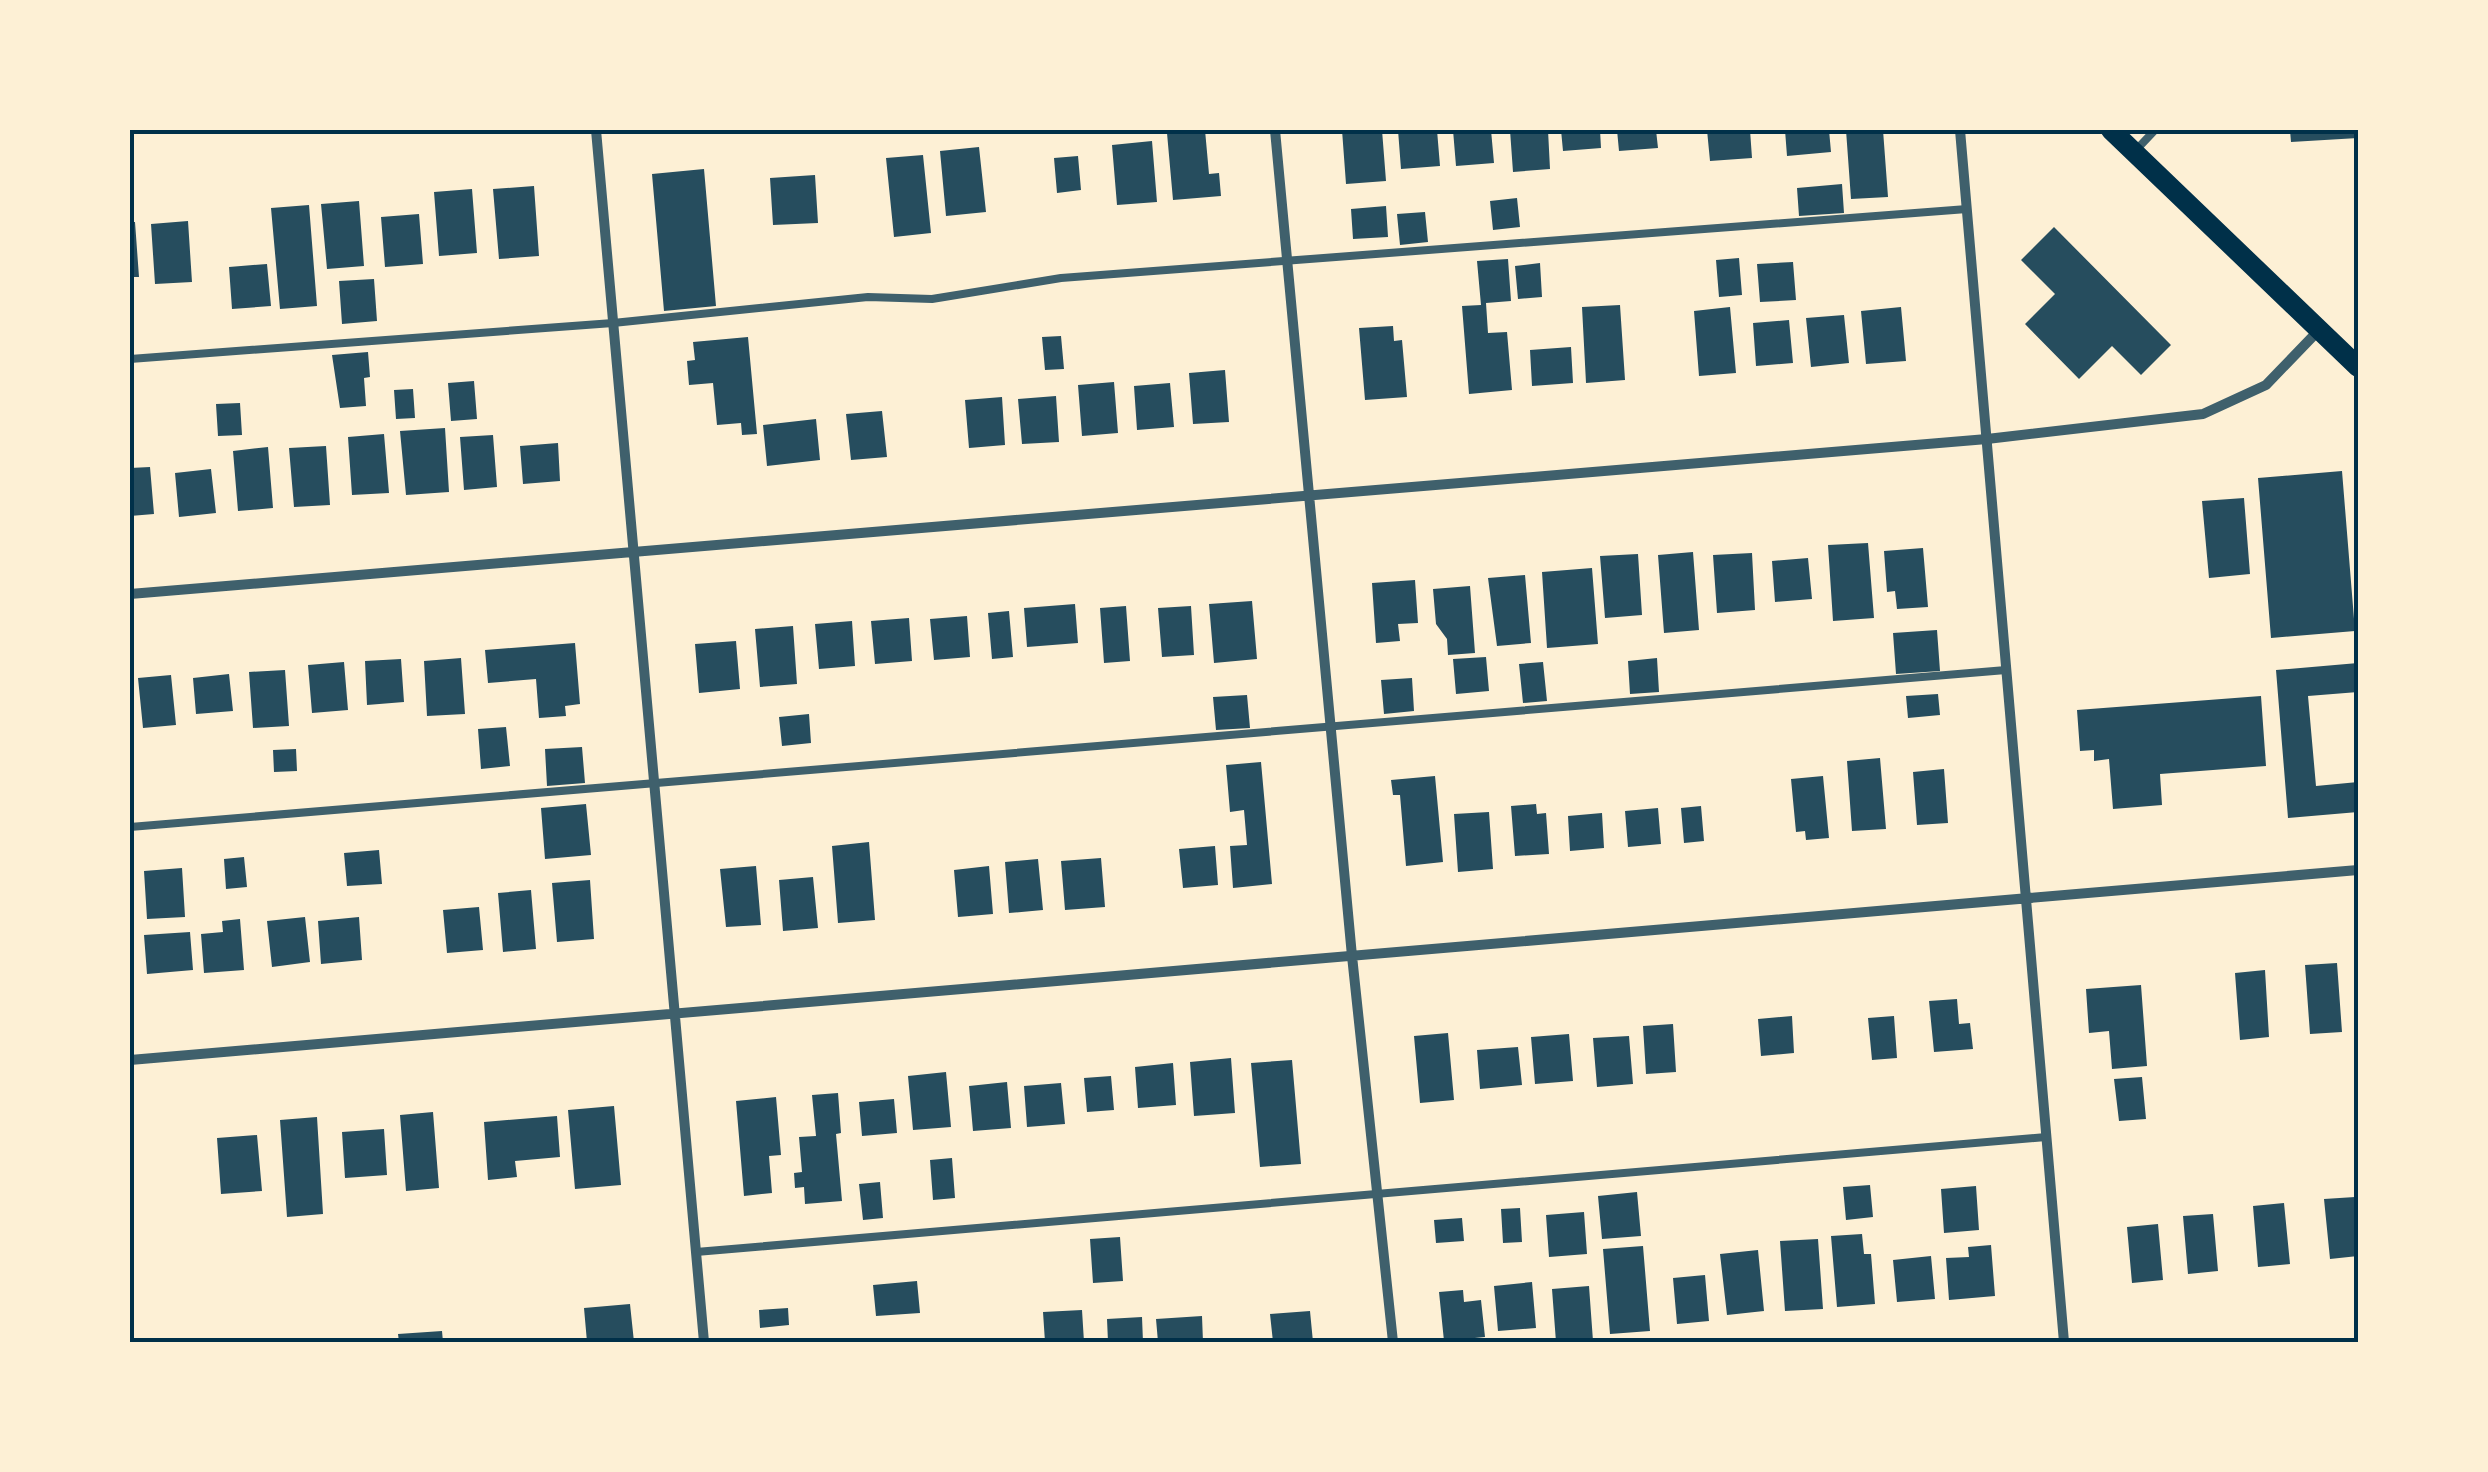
<svg xmlns="http://www.w3.org/2000/svg" width="2488" height="1472" viewBox="0 0 2488 1472" font-family="'Source Sans 3',sans-serif">
<style>
.building{fill:#264d5e}
.lines{fill:none;stroke-linecap:round;stroke-linejoin:round}
.service{stroke:#3f606c;stroke-width:8}
.minor{stroke:#3f606c;stroke-width:10}
.secondary{stroke:#003049;stroke-width:20}
.neatline{fill:none;stroke:#003049;stroke-width:4}
</style>
<rect width="100%" height="100%" fill="#fdf0d5"/>
<path class="building" d="M1205,130L1209,174L1219,173L1221,196L1173,200L1167,133Z
M1342,130H1382L1386,181L1346,184Z
M1398,130H1437L1440,166L1401,169Z
M1453,130H1491L1494,163L1456,166Z
M1510,130H1548L1550,169L1513,172Z
M1561,130H1600L1601,148L1563,151Z
M1617,130H1656L1658,148L1619,151Z
M1707,130H1750L1752,158L1710,161Z
M1785,130H1829L1831,152L1787,156Z
M1846,130H1883L1888,197L1851,199Z
M2290,130H2358V138L2291,142Z
M1152,141L1157,202L1117,205L1112,145Z
M979,147L986,212L946,216L940,151Z
M923,155L931,233L894,237L886,158Z
M1078,156L1081,190L1057,193L1054,158Z
M704,169L716,306L664,311L652,174Z
M815,175L818,223L773,225L770,178Z
M1842,184L1844,213L1799,216L1797,188Z
M534,186L539,256L499,259L493,189Z
M472,189L477,253L439,256L434,192Z
M1517,198L1520,227L1493,230L1490,201Z
M359,201L364,266L327,269L321,204Z
M309,205L317,306L280,309L271,208Z
M1386,206L1388,237L1353,239L1351,209Z
M1425,212L1428,242L1400,245L1397,214Z
M419,214L423,264L385,267L381,217Z
M188,221L192,282L155,284L151,224Z
M130,222H135L139,277H130Z
M2054,227L2171,345L2141,375L2112,346L2079,379L2025,324L2055,294L2021,260Z
M1739,258L1742,295L1719,297L1716,260Z
M1508,259L1511,301L1486,303L1488,333L1507,332L1512,390L1469,394L1462,306L1481,305L1477,261Z
M1793,262L1796,300L1760,302L1757,264Z
M1540,263L1542,297L1518,299L1515,266Z
M267,264L271,306L232,309L229,267Z
M374,279L377,321L342,324L339,281Z
M1620,305L1625,380L1586,383L1582,307Z
M1730,307L1736,373L1699,376L1694,311Z
M1901,307L1906,361L1866,364L1861,311Z
M1844,315L1849,363L1811,367L1806,318Z
M1789,320L1793,363L1756,366L1753,323Z
M1393,326L1394,341L1402,340L1407,397L1365,400L1359,328Z
M1061,336L1064,369L1045,370L1042,337Z
M748,337L757,434L742,435L741,423L717,425L713,383L689,385L687,361L695,360L693,342Z
M1571,347L1573,383L1532,386L1530,350Z
M368,352L370,377L364,378L366,406L340,408L332,355Z
M1225,370L1229,422L1193,424L1189,373Z
M474,381L477,419L451,421L448,383Z
M1114,382L1118,433L1082,436L1078,385Z
M1170,383L1174,427L1137,430L1134,386Z
M413,389L415,418L396,419L394,390Z
M1056,396L1059,442L1022,444L1018,399Z
M1002,397L1005,445L969,448L965,400Z
M240,403L242,435L218,436L216,404Z
M882,411L887,457L851,460L846,414Z
M816,419L820,460L767,466L763,425Z
M445,428L449,492L406,495L400,431Z
M384,434L389,493L352,495L348,437Z
M493,435L497,487L464,490L460,437Z
M558,443L560,481L523,484L520,446Z
M326,446L330,505L294,507L289,448Z
M268,447L273,508L238,511L233,451Z
M150,467L154,514L130,516V468Z
M211,469L216,513L179,517L175,473Z
M2342,471L2355,631L2271,638L2258,478Z
M2244,498L2250,574L2209,578L2202,501Z
M1868,543L1874,618L1833,621L1828,545Z
M1923,548L1928,607L1897,609L1895,591L1887,592L1884,551Z
M1693,552L1699,630L1664,633L1658,555Z
M1752,553L1755,610L1717,613L1713,555Z
M1638,554L1642,615L1605,618L1600,556Z
M1808,558L1812,599L1775,602L1772,561Z
M1592,568L1598,644L1547,648L1542,572Z
M1525,575L1531,643L1497,646L1488,578Z
M1415,580L1418,623L1398,624L1400,641L1376,643L1372,583Z
M1470,586L1475,653L1448,655L1447,639L1436,624L1433,589Z
M1252,601L1257,659L1214,663L1209,604Z
M1075,604L1078,643L1027,647L1024,608Z
M1126,606L1130,661L1104,663L1100,608Z
M1191,606L1194,655L1162,657L1158,608Z
M1009,611L1013,657L992,659L988,613Z
M967,616L970,657L934,660L930,619Z
M909,618L912,661L875,664L871,621Z
M852,621L855,666L819,669L815,624Z
M793,626L797,684L760,687L755,629Z
M1937,630L1940,671L1896,674L1893,633Z
M736,641L740,689L699,693L695,644Z
M575,643L580,704L565,706L566,716L539,718L536,679L488,683L485,650Z
M1486,657L1489,691L1456,694L1453,659Z
M461,658L465,714L427,716L424,661Z
M1657,658L1659,692L1630,694L1628,661Z
M401,659L404,702L367,705L365,661Z
M344,662L348,710L312,713L308,665Z
M1543,662L1547,701L1523,703L1519,664Z
M2358,663V692L2308,696L2316,786L2358,782V812L2288,818L2276,670Z
M285,670L289,726L253,728L249,672Z
M229,674L233,711L196,714L193,678Z
M171,675L176,725L143,728L138,678Z
M1412,678L1414,711L1384,714L1381,680Z
M1938,694L1940,715L1908,718L1906,696Z
M1247,695L1250,728L1216,730L1213,697Z
M2261,696L2266,766L2160,774L2162,805L2113,809L2109,759L2094,761V750L2080,751L2077,710Z
M809,714L811,743L782,746L779,717Z
M506,727L510,766L481,769L478,729Z
M582,747L585,783L547,786L545,749Z
M296,749L297,771L274,772L273,750Z
M1880,758L1886,829L1852,831L1847,761Z
M1261,762L1272,884L1233,888L1230,846L1247,845L1244,810L1230,812L1226,765Z
M1944,769L1948,823L1917,825L1913,772Z
M1435,776L1443,862L1406,866L1400,795H1393L1391,780Z
M1823,776L1829,838L1806,840L1805,831L1796,832L1791,779Z
M586,804L591,855L545,859L541,808Z
M1536,804L1537,814L1546,813L1549,854L1515,856L1511,806Z
M1701,806L1704,841L1684,843L1681,808Z
M1658,808L1661,844L1628,847L1625,811Z
M1489,812L1493,869L1458,872L1454,814Z
M1602,813L1604,848L1570,851L1568,816Z
M869,842L875,920L838,923L832,846Z
M1215,846L1218,885L1183,888L1179,849Z
M379,850L382,884L347,886L344,853Z
M244,857L247,887L226,889L224,859Z
M1101,858L1105,907L1065,910L1061,861Z
M1038,859L1043,910L1009,913L1005,862Z
M756,866L761,925L726,927L720,869Z
M989,866L993,914L958,917L954,870Z
M182,868L185,917L147,919L144,871Z
M813,877L818,928L783,931L779,880Z
M590,880L594,939L557,942L552,883Z
M531,890L536,949L503,952L498,893Z
M479,907L483,950L447,953L443,910Z
M305,917L310,962L272,967L267,921Z
M359,917L362,960L321,964L318,921Z
M240,919L244,970L204,973L201,934L223,932L222,921Z
M190,932L193,970L147,974L144,935Z
M2337,963L2342,1032L2310,1034L2305,965Z
M2265,970L2269,1037L2240,1040L2235,973Z
M2141,985L2147,1066L2112,1069L2109,1031L2089,1033L2086,989Z
M1957,999L1959,1024L1970,1023L1973,1049L1934,1052L1929,1001Z
M1792,1016L1794,1053L1761,1056L1758,1019Z
M1894,1016L1897,1058L1872,1060L1868,1018Z
M1673,1024L1676,1072L1646,1074L1643,1026Z
M1448,1033L1454,1100L1420,1103L1414,1036Z
M1569,1034L1573,1081L1535,1084L1531,1037Z
M1629,1036L1633,1084L1597,1087L1593,1038Z
M1518,1047L1522,1085L1480,1089L1477,1050Z
M1231,1058L1235,1113L1194,1116L1190,1062Z
M1292,1060L1301,1164L1260,1167L1251,1063Z
M1173,1063L1176,1105L1138,1108L1135,1067Z
M946,1072L951,1127L913,1130L908,1076Z
M1111,1076L1114,1110L1087,1112L1084,1078Z
M2142,1077L2146,1119L2119,1121L2114,1079Z
M1007,1082L1011,1128L973,1131L969,1086Z
M1061,1083L1065,1124L1027,1127L1024,1086Z
M838,1093L841,1133L836,1134L842,1201L805,1204L804,1187L795,1188L794,1173L802,1172L799,1137L816,1136L812,1095Z
M776,1097L781,1155L769,1156L772,1193L744,1196L736,1101Z
M894,1099L897,1133L862,1136L859,1102Z
M614,1106L621,1185L575,1189L568,1110Z
M433,1112L439,1188L406,1191L400,1115Z
M557,1116L560,1157L515,1161L517,1177L488,1180L484,1122Z
M317,1117L323,1214L287,1217L280,1120Z
M384,1129L387,1175L345,1178L342,1132Z
M257,1135L262,1191L221,1194L217,1138Z
M952,1158L955,1198L933,1200L930,1160Z
M880,1182L883,1218L863,1220L859,1184Z
M1870,1185L1873,1217L1846,1220L1843,1187Z
M1976,1186L1979,1230L1944,1233L1941,1189Z
M1637,1192L1641,1236L1602,1239L1598,1196Z
M2355,1197L2358,1256L2330,1259L2324,1199Z
M2284,1203L2290,1264L2258,1267L2253,1206Z
M1520,1208L1522,1242L1503,1243L1501,1209Z
M1584,1212L1587,1254L1549,1257L1546,1215Z
M2213,1214L2218,1271L2188,1274L2183,1216Z
M1462,1218L1464,1241L1436,1243L1434,1220Z
M2158,1224L2163,1280L2132,1283L2127,1227Z
M1862,1234L1864,1254H1871L1875,1304L1837,1307L1831,1236Z
M1120,1237L1123,1281L1093,1283L1090,1239Z
M1818,1239L1823,1309L1785,1311L1780,1241Z
M1991,1245L1995,1296L1949,1300L1946,1258L1969,1257L1968,1247Z
M1643,1246L1650,1331L1610,1334L1603,1249Z
M1758,1250L1764,1311L1727,1315L1720,1254Z
M1931,1256L1935,1299L1897,1302L1893,1260Z
M1705,1275L1709,1321L1677,1324L1673,1278Z
M917,1281L920,1313L876,1316L873,1285Z
M1532,1282L1536,1328L1498,1331L1494,1286Z
M1589,1286L1593,1341L1556,1342L1552,1289Z
M1463,1290L1464,1302L1481,1300L1485,1337L1444,1341L1439,1292Z
M630,1304L634,1342H587L584,1308Z
M788,1308L789,1325L760,1328L759,1310Z
M1082,1310L1084,1342H1045L1043,1312Z
M1310,1311L1313,1342H1273L1270,1314Z
M1202,1316L1203,1342H1158L1156,1319Z
M1142,1317L1143,1342H1108L1107,1319Z
M442,1331L443,1342H399L398,1334Z"/>
<g class="lines">
<path class="service" d="M2223,130H2226
M2137,149L2155,130
M130,359L613,323L868,297L932,299L1061,278L1967,209
M130,827L2006,670
M696,1252L2046,1137"/>
<path class="minor" d="M596,130L704,1342
M1275,130L1352,956L1393,1342
M1960,130L2064,1342
M130,594L1987,439L2203,414L2266,385L2318,331
M130,1060L2358,870"/>
<path class="secondary" d="M2111,130L2358,367"/>
</g>
<rect width="2488" height="1472" fill="none" stroke="#fdf0d5" stroke-width="265"/>
<rect x="132" y="132" width="2224" height="1208" class="neatline"/>
</svg>
